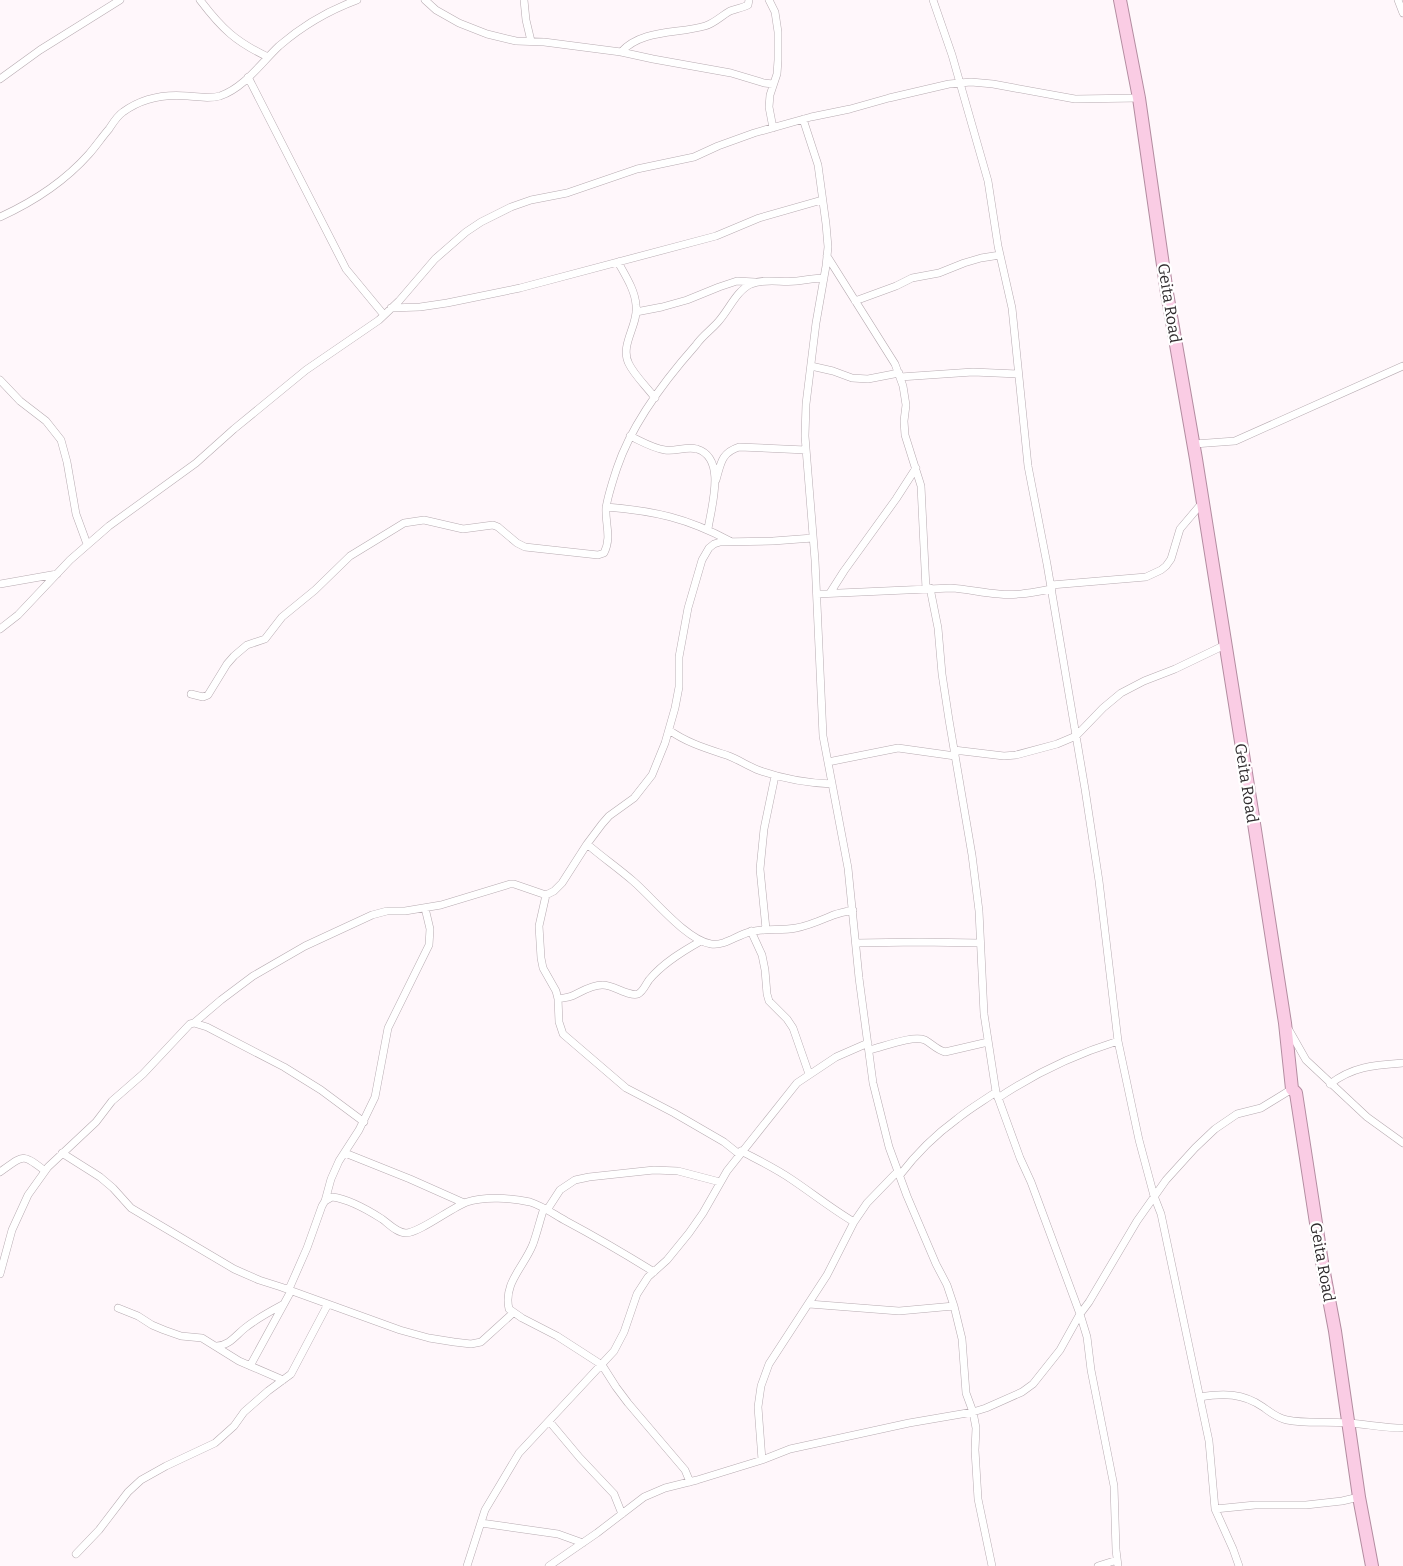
<svg xmlns="http://www.w3.org/2000/svg" width="1403" height="1566" viewBox="0 0 1403 1566" font-family="Bitter,serif">
<style>
.lines{fill:none;stroke-linecap:round;stroke-linejoin:round}
.minor-casing{stroke:#b7abb1;stroke-width:8}
.trunk-casing{stroke:#b38ca0;stroke-width:14}
.minor{stroke:#fff;stroke-width:7}
.trunk{stroke:#facce4;stroke-width:12}
.labels{text-anchor:middle;stroke-width:4.5;stroke-linejoin:round;paint-order:stroke}
.street-label{font-size:16px;fill:#302c2e;stroke:#fff}
</style>
<rect width="100%" height="100%" fill="#fff7fb"/>
<g class="lines">
<g class="minor-casing">
<path id="minor" d="M200,0C222,29 236,42 268,57
M425,0L436,10L459,23L487,34L516,41L544,42L621,52L653,59L731,73L764,83L773,84
M524,0L526,20L531,41
M769,0L775,12L778,32V60L777,74L770,95L769,107L773,128
M933,0L952,55L988,181L998,246L1012,308L1028,466L1047,564L1085,789L1099,881L1118,1041L1139,1140L1154,1196L1161,1214L1209,1441L1215,1509L1233,1549L1239,1566
M1398,0L1403,13
M621,52C642,29 678,34 705,26C715,23 721,16 730,11C735,9 742,8 748,5L749,0
M248,77L346,269L384,315
M0,79L40,50L120,0
M803,119L818,165L826,224L828,247L826,266L816,323L806,404L805,436L815,560L823,736L848,868L859,978L873,1083L889,1147L907,1196L936,1264L947,1285L954,1306L962,1339L966,1393L973,1412L976,1428L975,1450L978,1499L992,1566
M0,217C33,202 65,181 89,154C96,146 102,137 109,129C113,123 117,116 123,112C142,98 166,94 188,96C199,97 209,99 220,96C244,88 261,63 279,46C301,27 330,10 357,0
M827,256L895,364L903,386L906,405L904,421L905,435L921,486L926,589
M618,262C625,275 635,290 636,305C639,325 619,345 629,364C635,376 647,387 655,398
M855,301L896,286L912,278L939,273L964,263L981,258L1000,255
M391,308L420,307L447,303L520,288L716,236L759,218L822,200
M636,312L662,307L687,300L719,287L737,281L755,282
M811,366L833,371L852,378L868,379L899,373
M900,377L973,372L1018,374
M0,380L20,401L46,421L61,440L67,462L76,514L87,544
M630,436C641,441 652,448 665,450C675,452 686,446 697,449C727,458 711,508 708,529
M1194,444L1235,441L1403,366
M716,480C721,463 721,453 739,447L806,450
M606,507C655,511 687,518 730,541
M0,584L57,574
M1051,585L1146,577L1161,570L1166,566L1171,559L1180,529L1202,503
M930,588L938,628L942,674L949,720L972,855L979,911L984,1014L996,1092L1020,1158L1031,1182L1080,1314L1087,1337L1091,1370L1114,1486L1116,1550L1118,1566
M830,593L844,571L896,499L916,468
M817,594L951,588C967,589 983,593 999,594C1017,596 1034,592 1052,589
M0,629L18,615L70,560L109,526L196,463L234,429L306,370L379,320L399,301L435,259L466,232L481,222L511,207L531,200L567,193L637,169L694,157L718,146L754,133L811,117L850,109L889,98L949,84L971,82L993,84L1075,99L1139,98
M191,694L203,697L208,695L227,664L234,656L247,645L265,639L282,617L315,590L350,556L404,523L424,520L463,529L493,525L498,527L517,543L525,547L598,555L604,553C612,537 605,524 606,508C608,495 613,480 617,468C632,423 665,380 696,345C702,336 711,330 718,322C729,310 736,291 751,284C766,278 782,283 797,281C806,280 815,278 824,278
M669,730C687,743 708,749 729,756C739,760 748,766 758,770C783,779 806,783 832,784
M954,750L1004,756L1016,755L1057,744L1076,736L1103,708L1121,693L1144,681L1175,669L1225,645
M828,762L898,748L955,756
M587,844C602,857 618,868 633,881C653,898 686,940 711,944C725,946 737,935 750,932C765,928 781,931 796,928C808,926 819,921 831,916C838,913 845,912 853,910
M546,895L539,926L541,958L543,968L556,991L558,999L559,1022L563,1034L626,1088L674,1113L724,1142L739,1154
M766,929L760,869L764,829L775,776
M751,931L762,955L765,970L767,994L769,1001L787,1019L793,1028L809,1074
M856,943L919,942L980,943
M558,999C562,998 567,998 572,996C581,992 591,985 602,985C612,984 629,997 638,994C643,992 646,984 649,980C663,963 683,951 701,941
M194,1023L221,1000L253,976L305,946L372,915L387,911H405L441,905L510,884H514L546,895L554,891L562,883L587,844L602,824L609,816L634,798L652,775L665,743L675,708L679,687V657L688,608L702,560L709,548L714,544L720,542L773,541L813,538
M1289,1030L1306,1060L1367,1117L1403,1143
M869,1050C883,1047 912,1035 925,1040C932,1044 937,1050 945,1052L988,1042
M1330,1084C1353,1066 1375,1065 1403,1063
M998,1098C1037,1072 1073,1055 1118,1041
M741,1151C758,1160 775,1168 791,1179C812,1193 832,1209 854,1222
M62,1153L100,1177L113,1188L131,1208L234,1269L259,1280L281,1287L400,1330L429,1338L454,1342L471,1344L481,1342L513,1313
M345,1153L410,1179L464,1203
M0,1172C24,1155 22,1153 45,1171
M900,1175C916,1154 935,1135 957,1119C969,1109 983,1101 996,1092
M325,1201L331,1179L339,1161L359,1130L375,1097L388,1028L429,945L430,929L425,908
M544,1208C540,1220 537,1233 533,1244C524,1267 503,1283 509,1309L522,1318L557,1336L602,1365L616,1387L628,1403L685,1470L690,1482
M547,1210L560,1190L575,1180L589,1177L654,1170L678,1171L720,1182
M0,1274L12,1230L28,1195L48,1167L96,1122L112,1101L143,1074L190,1024L194,1023L207,1027L284,1067L321,1090L364,1122
M289,1289L307,1248L322,1206L325,1201L332,1197C349,1199 368,1210 382,1219C389,1224 397,1233 406,1233C419,1233 451,1208 467,1202C485,1196 511,1198 530,1202C543,1206 555,1215 566,1221C596,1237 625,1254 654,1272
M809,1304L899,1311L954,1306
M118,1308L138,1316L152,1325L164,1330L181,1336L202,1338L239,1361L283,1380
M217,1346C230,1345 235,1336 245,1328C256,1319 269,1312 282,1305
M250,1366L291,1291
M1200,1397C1223,1393 1243,1393 1263,1407C1270,1412 1277,1418 1287,1420C1306,1424 1327,1421 1347,1423C1366,1424 1384,1428 1403,1428
M549,1421L580,1458L614,1494L622,1514
M762,1460L758,1407L761,1386L769,1364L827,1275L854,1222L867,1203L898,1171
M1215,1509L1255,1505H1306L1342,1501L1359,1497
M481,1523L558,1534L583,1543
M76,1554L99,1530L128,1492L141,1480L166,1466L215,1443L234,1426L244,1412L268,1391L291,1374L328,1304
M467,1566L485,1510L519,1453L614,1351L624,1332L637,1294L648,1277L667,1260L689,1233L703,1213L727,1171L797,1083L836,1057L868,1043
M549,1566L597,1533L644,1497L665,1488L697,1480L762,1460L790,1449L909,1423L973,1412L986,1408L1022,1392L1033,1384L1060,1350L1080,1314L1089,1302L1137,1221L1166,1180L1195,1148L1215,1129L1237,1114L1261,1108L1292,1089
M1098,1566L1117,1560"/>
</g>
<g class="trunk-casing">
<path id="trunk" d="M1120,0L1139,98L1167,293L1196,459L1253,817L1285,1023L1292,1089L1296,1093L1322,1262L1335,1331L1359,1497L1372,1566"/>
</g>
<use href="#minor" class="minor"/>
<use href="#trunk" class="trunk"/>
</g>
<g class="labels">
<g class="street-label">
<text transform="translate(1170 303) rotate(81)" y="6">Geita Road</text>
<text transform="translate(1247 783) rotate(81)" y="6">Geita Road</text>
<text transform="translate(1323 1262) rotate(80)" y="6">Geita Road</text>
</g>
</g>
</svg>
